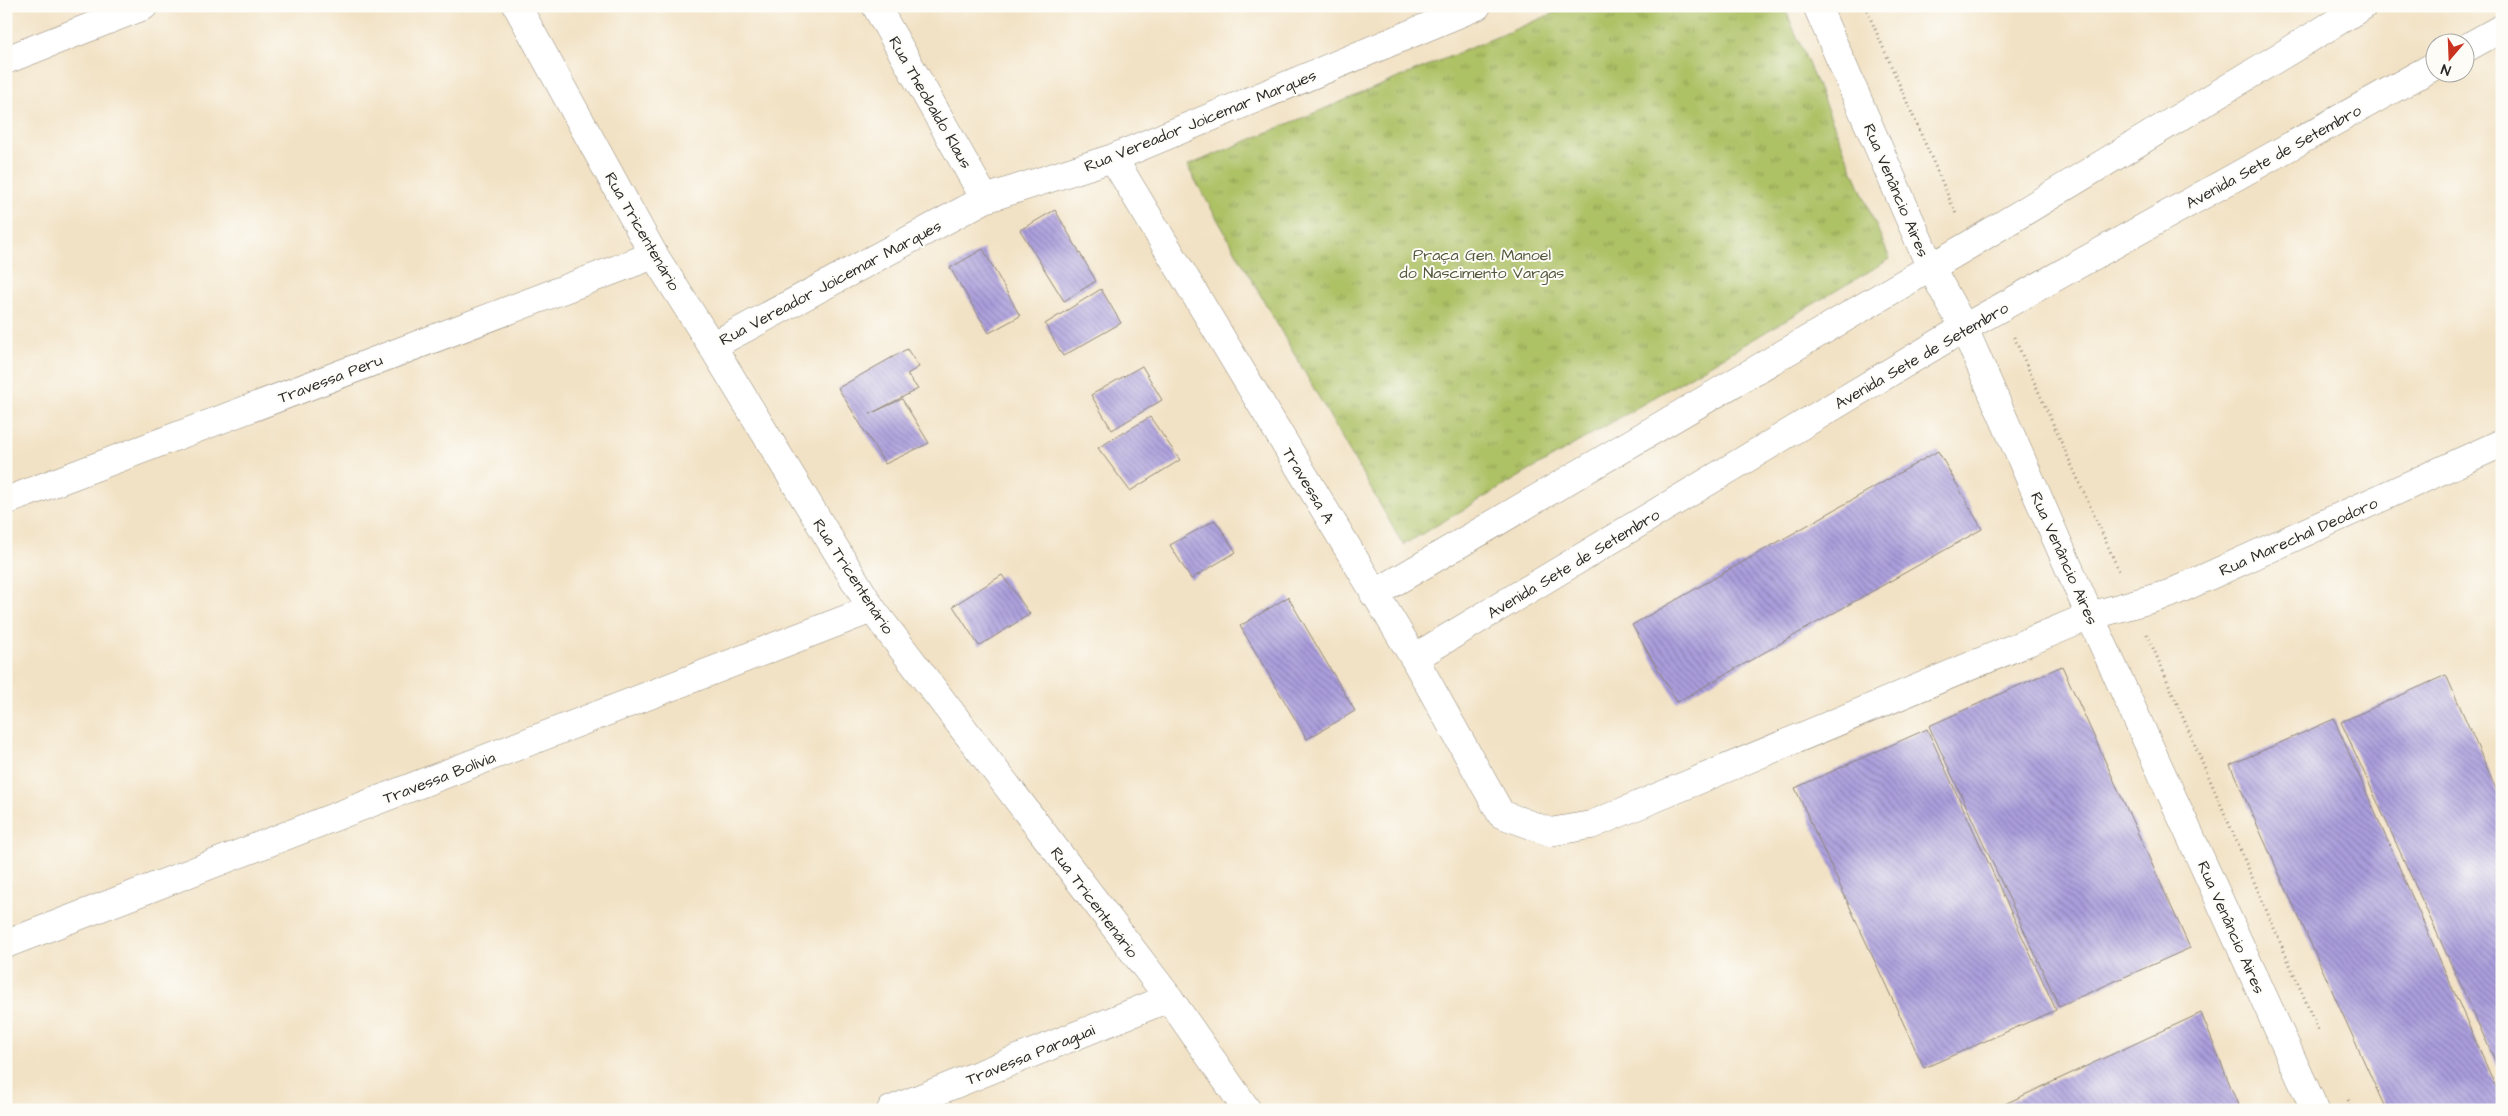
<svg xmlns="http://www.w3.org/2000/svg" width="2508" height="1116" viewBox="0 0 2508 1116" font-family="'Architects Daughter',sans-serif">
<style>
.park{fill:url(#park-tufts);stroke:#6c7648}
.building{fill:url(#building-back-hatch)}
.lines{fill:none;stroke-linecap:round;stroke-linejoin:round}
.minor-casing{stroke:#8e8678;stroke-width:29}
.tertiary-casing{stroke:#8e8678;stroke-width:29}
.secondary-casing{stroke:#8e8678;stroke-width:29}
.path{stroke:#8e8678;stroke-width:3;stroke-dasharray:1 4;stroke-linecap:butt}
.minor{stroke:#fff;stroke-width:28}
.tertiary{stroke:#fff;stroke-width:28}
.secondary{stroke:#fff;stroke-width:28}
.labels{text-anchor:middle;stroke-width:4;stroke-linejoin:round;paint-order:stroke}
.street-label{font-size:16px;fill:#2b2b2b;stroke:#fdfcf7}
.park-label{font-size:16px;fill:#52583c;stroke:#fdfcf7}
</style>
<defs>
<pattern id="park-tufts" width="24" height="20" patternUnits="userSpaceOnUse" patternTransform="scale(1.25)"><rect width="24" height="20" fill="#adc165"/><path d="M3 7l-1-3M5 7V3M7 7l1-3M15 17l-1-3M17 17v-4M19 17l1-3" fill="none" stroke="#8d9d53"/></pattern>
<pattern id="building-back-hatch" width="6" height="6" patternUnits="userSpaceOnUse" patternTransform="scale(1.25)"><rect width="6" height="6" fill="#aa9ddc"/><path d="M-1 5l2 2M0 0l6 6M5-1l2 2" fill="none" stroke="#8b80b3"/></pattern>
</defs>
<rect width="100%" height="100%" fill="#fdfcf7"/>
<filter id="ink" filterUnits="userSpaceOnUse"><feTurbulence type="fractalNoise" baseFrequency=".02" numOctaves="2"/><feDisplacementMap in="SourceGraphic" scale="10" xChannelSelector="R" yChannelSelector="G"/><feConvolveMatrix kernelMatrix="1 2 1 2 8 2 1 2 1" color-interpolation-filters="sRGB"/></filter>
<filter id="wash" filterUnits="userSpaceOnUse"><feTurbulence type="fractalNoise" baseFrequency=".0096" numOctaves="4" result="noise"/><feDisplacementMap in="SourceGraphic" scale="20" xChannelSelector="R" yChannelSelector="G"/><feGaussianBlur stdDeviation="1.12" result="paint"/><feColorMatrix in="noise" values="0 0 0 0 0 0 0 0 0 0 0 0 0 0 0 0 0 1.4 0 .05"/><feComposite in="paint" operator="in"/></filter>
<g filter="url(#wash)">
<rect width="100%" height="100%" fill="#f2e2c5"/>
<path class="park" d="M1571,6H1784L1890,259L1403,545L1187,166Z"/>
<g id="blocks">
<path class="building" d="M1055,210L1096,281L1064,301L1020,230Z
M983,249L1020,316L989,333L950,268Z
M1101,289L1121,323L1063,356L1045,324Z
M907,349L919,367L907,374L918,389L870,414L902,399L929,443L885,464L838,388Z
M1142,366L1162,400L1112,430L1091,395Z
M1150,417L1180,460L1130,491L1098,448Z
M1938,451L1982,529L1677,702L1632,625Z
M1215,520L1236,552L1191,579L1170,545Z
M1002,575L1030,614L979,646L953,606Z
M1288,597L1355,711L1307,739L1240,626Z
M2062,666L2190,948L2059,1006L1929,726Z
M2446,675L2502,802V1076L2341,722Z
M2334,719L2502,1101V1110H2386L2230,765Z
M1927,729L2056,1010L1924,1068L1795,788Z
M2201,1013L2240,1110H1992Z"/>
</g>
</g>
<g filter="url(#ink)">
<use href="#blocks" fill-opacity="0" stroke="#8e8678" stroke-width="1"/>
<g class="lines">
<g class="minor-casing">
<path id="minor" d="M876,6L985,199
M2466,48L2502,28
M6,60L144,6
M1113,158L1414,658L1501,814L1550,832L1591,825L2090,616L2169,594L2502,443
M712,346L985,199L1113,158L1477,6
M6,501L654,255
M1374,594L1969,245L2363,6
M1414,658L1964,328L2436,65
M6,944L872,609
M891,1110L1169,998"/>
</g>
<g class="tertiary-casing">
<path id="tertiary" d="M517,6L654,255L712,346L872,609L1169,998L1247,1110"/>
</g>
<g class="secondary-casing">
<path id="secondary" d="M1817,6L1930,266L1964,328L2090,616L2315,1110"/>
</g>
<path class="path" d="M1865,6L1956,214
M2014,337L2120,573
M2147,634L2319,1032
M2348,1100L2353,1110"/>
<use href="#minor" class="minor"/>
<use href="#tertiary" class="tertiary"/>
<use href="#secondary" class="secondary"/>
</g>
</g>
<g class="labels">
<g class="street-label">
<text transform="translate(931 102) rotate(60)" y="6">Rua Theobaldo Klaus</text>
<text transform="translate(1200 120) rotate(-22)" y="6">Rua Vereador Joicemar Marques</text>
<text transform="translate(2273 156) rotate(-29)" y="6">Avenida Sete de Setembro</text>
<text transform="translate(1897 190) rotate(67)" y="6">Rua Venâncio Aires</text>
<text transform="translate(643 231) rotate(60)" y="6">Rua Tricentenário</text>
<text transform="translate(830 282) rotate(-28)" y="6">Rua Vereador Joicemar Marques</text>
<text transform="translate(1921 355) rotate(-30)" y="6">Avenida Sete de Setembro</text>
<text transform="translate(330 378) rotate(-21)" y="6">Travessa Peru</text>
<text transform="translate(1309 485) rotate(59)" y="6">Travessa A</text>
<text transform="translate(2298 536) rotate(-24)" y="6">Rua Marechal Deodoro</text>
<text transform="translate(2065 558) rotate(66)" y="6">Rua Venâncio Aires</text>
<text transform="translate(1573 563) rotate(-31)" y="6">Avenida Sete de Setembro</text>
<text transform="translate(854 576) rotate(57)" y="6">Rua Tricentenário</text>
<text transform="translate(439 777) rotate(-21)" y="6">Travessa Bolívia</text>
<text transform="translate(1095 902) rotate(53)" y="6">Rua Tricentenário</text>
<text transform="translate(2232 927) rotate(66)" y="6">Rua Venâncio Aires</text>
<text transform="translate(1030 1054) rotate(-22)" y="6">Travessa Paraguai</text>
</g>
<g class="park-label">
<text x="1482" y="260">Praça Gen. Manoel<tspan x="1482" dy="18">do Nascimento Vargas</tspan></text>
</g>
</g>
<rect width="2508" height="1116" fill="none" stroke="#fdfcf7" stroke-width="25"/>
<g transform="translate(2450 58) rotate(199)"><circle r="24" fill="#fdfcf7" stroke="#a9a8a5"/>
<path d="M0-4L9 19L0 12L-9 19Z" fill="#c8321e"/>
<text y="-8" font-size="14" font-weight="bold" text-anchor="middle" fill="#2b2b2b">N</text>
</g>
</svg>
